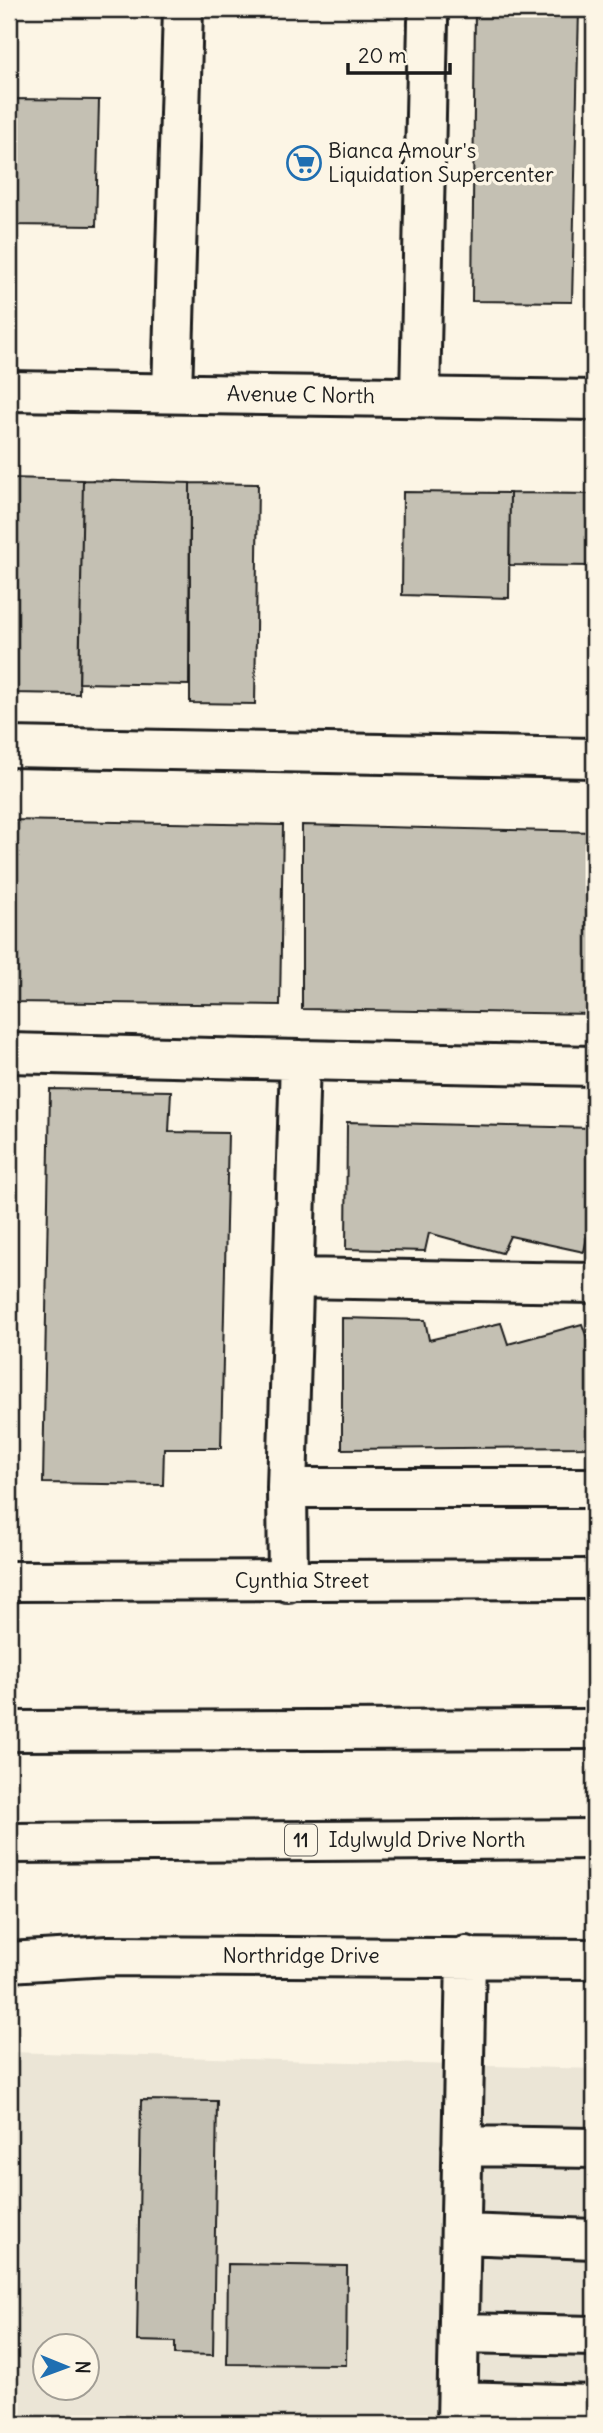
<svg xmlns="http://www.w3.org/2000/svg" width="603" height="2433" viewBox="0 0 603 2433" font-family="Delius,sans-serif">
<style>
.built{fill:#ebe5d6;fill-rule:evenodd}
.building{fill:#c4c0b3;stroke:#1c1c1c;stroke-width:2}
.lines{fill:none;stroke-linecap:round;stroke-linejoin:round}
.minor-casing{stroke:#1c1c1c;stroke-width:44}
.major-casing{stroke:#1c1c1c;stroke-width:44}
.highway-casing{stroke:#1c1c1c;stroke-width:44}
.minor{stroke:#fcf5e5;stroke-width:38}
.major{stroke:#fcf5e5;stroke-width:38}
.highway{stroke:#fcf5e5;stroke-width:38}
.labels{text-anchor:middle;stroke-width:7;stroke-linejoin:round;paint-order:stroke}
.shield{fill:#fcf5e5;stroke:#5f5d58;stroke-width:2}
.shield-label{font-size:19px;font-weight:bold;fill:#1c1c1c}
.poi-label{font-size:21px;fill:#1c1c1c;stroke:#fcf5e5;text-anchor:start}
.street-label{font-size:21px;fill:#1c1c1c;stroke:#fcf5e5}
</style>
<rect width="100%" height="100%" fill="#fcf5e5"/>
<filter id="ink" filterUnits="userSpaceOnUse"><feTurbulence type="fractalNoise" baseFrequency=".0143" numOctaves="2"/><feDisplacementMap in="SourceGraphic" scale="14" xChannelSelector="R" yChannelSelector="G"/><feConvolveMatrix kernelMatrix="1 2 1 2 8 2 1 2 1" color-interpolation-filters="sRGB"/></filter>
<g filter="url(#ink)">
<path class="built" d="M9,2052L594,2069V2424H9ZM46,2346H88V2388H46Z"/>
<path class="building" d="M475,9H579L572,302L472,301Z
M9,99L99,100L96,226L9,225Z
M9,478L83,480L79,694L9,693Z
M83,480L190,483L189,685L79,683Z
M190,483L258,484L255,704L190,703Z
M403,492L510,493L509,598L402,595Z
M510,493L594,494V566L509,565Z
M9,820L283,825L280,1005L9,1002Z
M302,825L594,832V1014L302,1009Z
M50,1089L171,1091L169,1132L228,1133L221,1448H164L163,1485L43,1483Z
M347,1122L594,1128V1239L587,1237L584,1252L510,1236L502,1253L429,1233L425,1251L346,1249Z
M342,1318L425,1320L429,1340L501,1323L508,1344L582,1324L589,1344L594,1342V1447L342,1449Z
M141,2100L217,2101L213,2355L175,2354V2342L137,2341Z
M228,2264L347,2266L346,2365L227,2364Z"/>
<g class="lines">
<g class="minor-casing">
<path id="minor" d="M172,393L183,9
M420,397L428,21
M9,747L594,758
M9,1053L300,1060L287,1488L288,1582
M300,1060L594,1066
M294,1278L594,1283
M287,1488H594
M9,1581L594,1579
M9,1962L108,1956L594,1959
M462,2146L594,2148
M462,2234L594,2239
M460,2333L594,2336
M458,2401L594,2405
M457,2424L466,1956"/>
</g>
<g class="major-casing">
<path id="major" d="M9,391L594,400"/>
</g>
<g class="highway-casing">
<path id="highway" d="M9,1731L594,1729
M9,1843L594,1839"/>
</g>
<use href="#minor" class="minor"/>
<use href="#major" class="major"/>
<use href="#highway" class="highway"/>
</g>
</g>
<defs>
<g id="supermarket-ring" transform="scale(1.75)"><circle r="9.5" fill="#fcf5e5" stroke="#1f6fb2" stroke-width="1.5"/><path d="M-6-5.5h2.5l.6 2H6L4.5 2H-2.5L-4.4-4H-6ZM-1.5 3.2a1.3 1.3 0 1 0 .1 0ZM3 3.2a1.3 1.3 0 1 0 .1 0Z" fill="#1f6fb2"/></g>
</defs>
<g fill-rule="evenodd">
<use href="#supermarket-ring" x="304" y="163"/>
</g>
<g class="labels">
<rect class="shield" x="285" y="1824.5" width="32" height="31" rx="5"/>
<g class="shield-label">
<text x="301" y="1847">11</text>
</g>
<g class="poi-label">
<text x="328" y="158">Bianca Amour's<tspan x="328" dy="24">Liquidation Supercenter</tspan></text>
</g>
<g class="street-label">
<text transform="translate(301 395) rotate(1)" y="7">Avenue C North</text>
<text x="302" y="1588">Cynthia Street</text>
<text x="427" y="1847">Idylwyld Drive North</text>
<text x="301" y="1963">Northridge Drive</text>
</g>
</g>
<rect width="603" height="2433" fill="none" stroke="#fcf5e5" stroke-width="35"/>
<rect x="18" y="18" width="568" height="2398" fill="none" stroke="#1c1c1c" stroke-width="2.5" filter="url(#ink)"/>
<g transform="translate(66 2367) rotate(91)"><circle r="33" fill="#fcf5e5" stroke="#a29e95" stroke-width="2"/>
<path d="M0-5L12 26L0 18L-12 26Z" fill="#1f6fb2"/>
<text y="-10" font-size="19" font-weight="bold" text-anchor="middle" fill="#1c1c1c">N</text>
</g>
<path d="M348 63v10h102v-10" fill="none" stroke="#1c1c1c" stroke-width="3.5"/>
<text x="358" y="63" font-size="21" fill="#1c1c1c" stroke="#fcf5e5" stroke-width="5" paint-order="stroke">20 m</text>
</svg>
